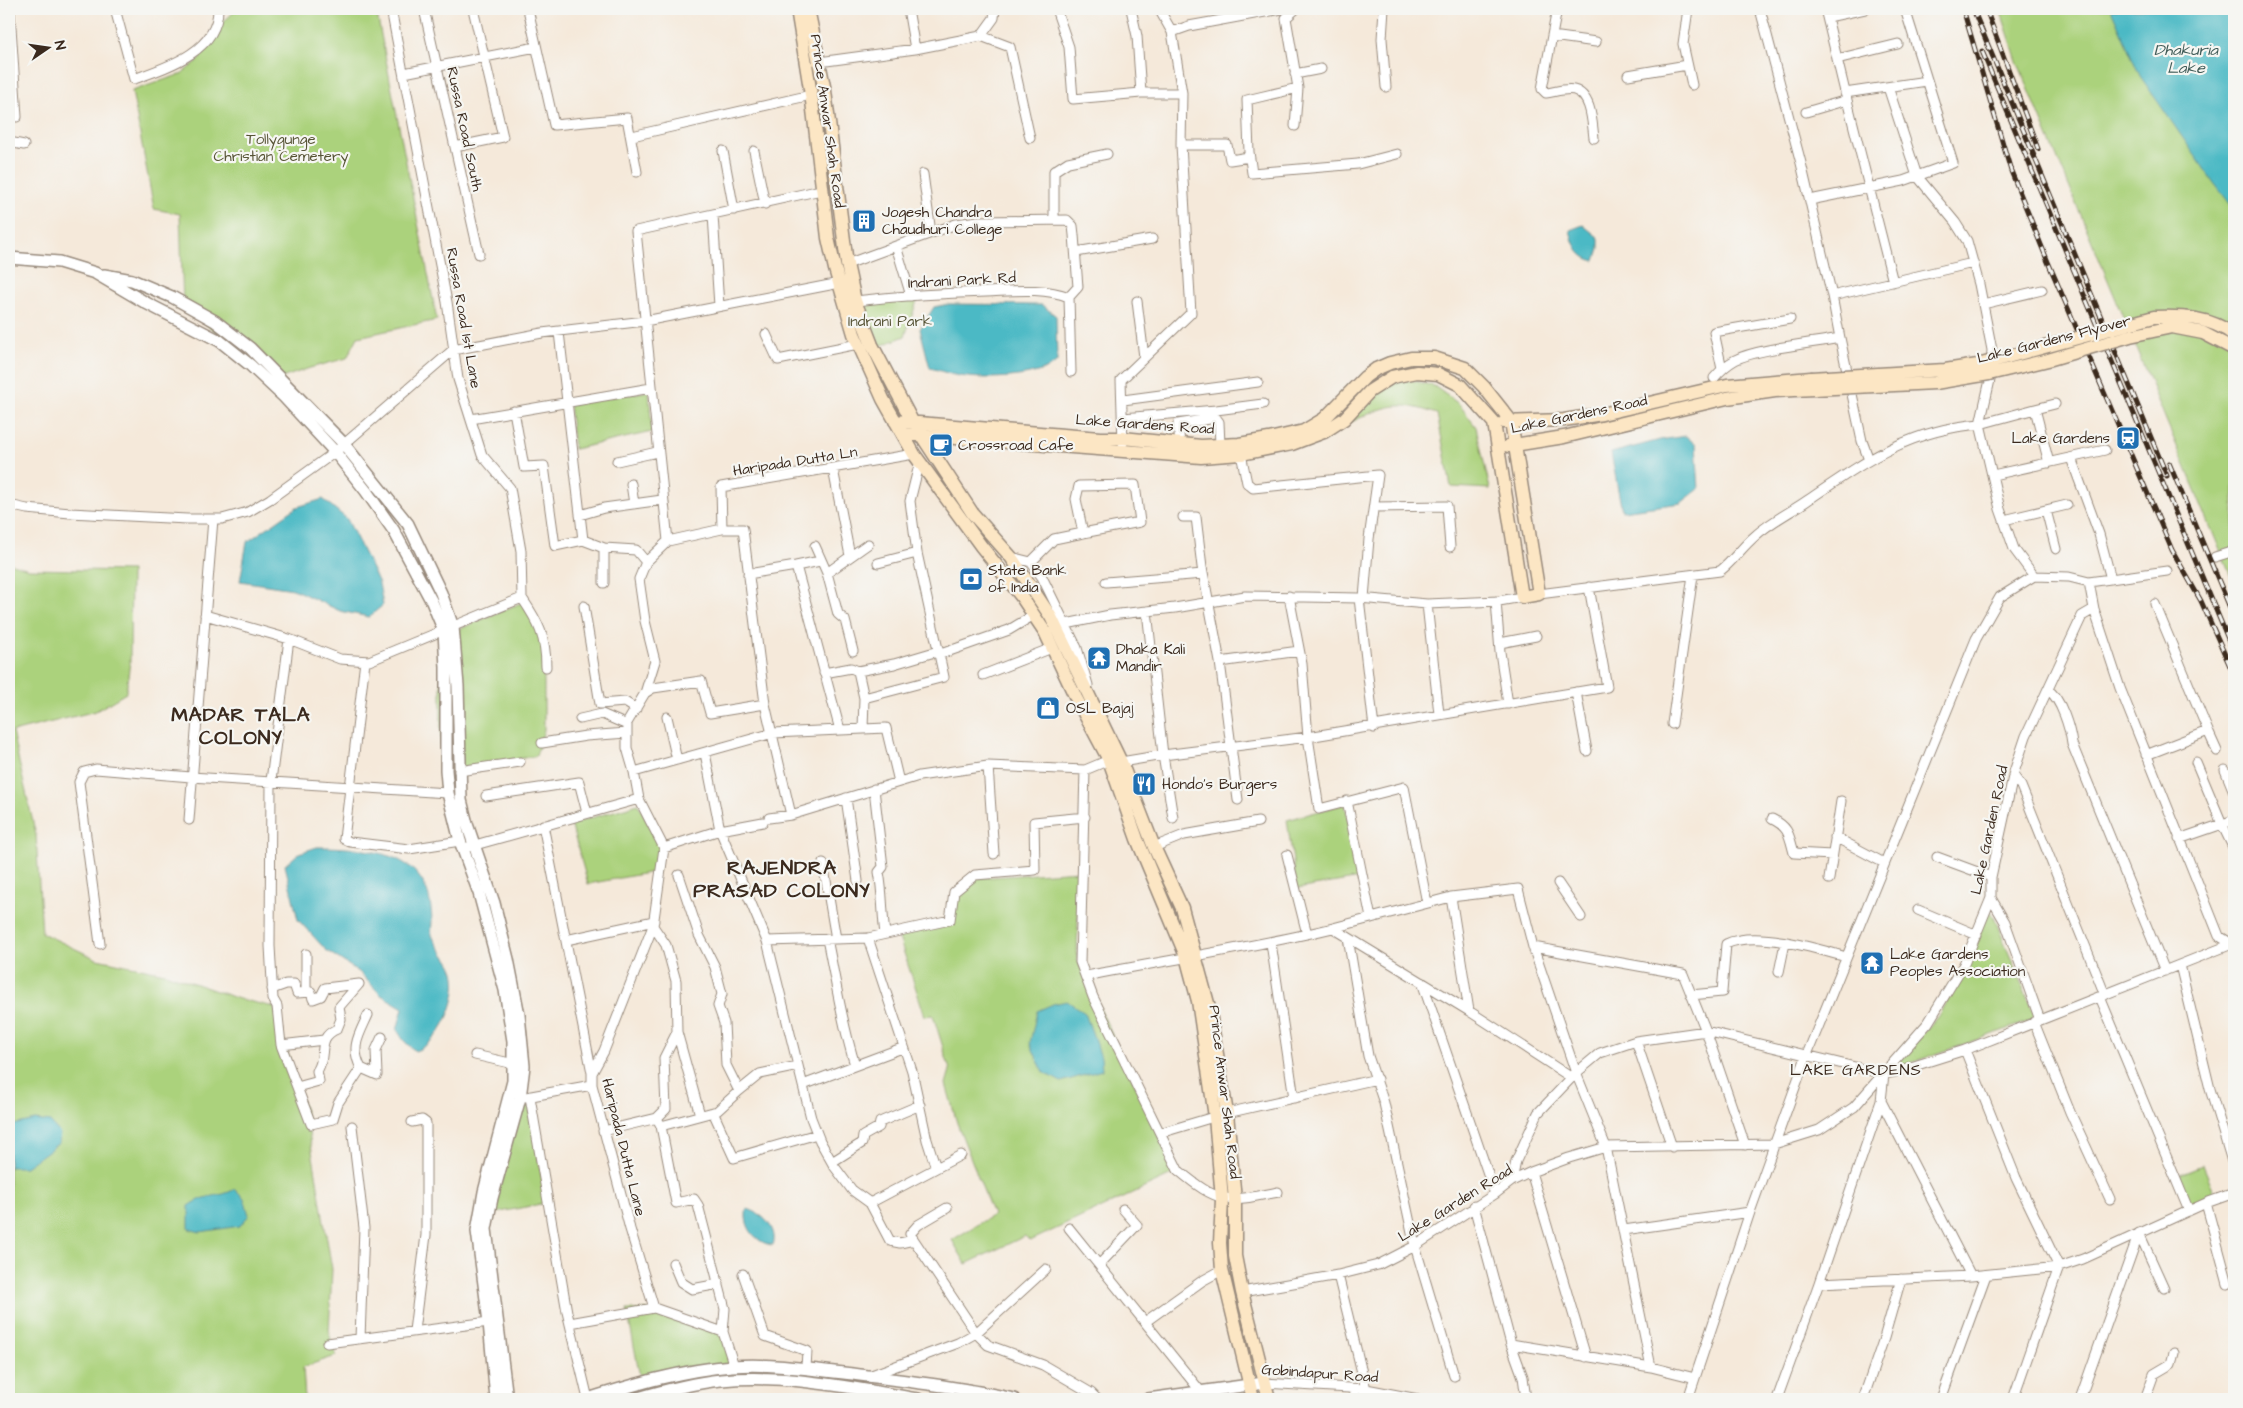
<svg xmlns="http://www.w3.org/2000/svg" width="2243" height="1408" viewBox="0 0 2243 1408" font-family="'Architects Daughter',sans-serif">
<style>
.green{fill:#abd27c;stroke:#737e4d}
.water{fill:#4cb9c5;stroke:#447272}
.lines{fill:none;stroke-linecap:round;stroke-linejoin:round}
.minor-casing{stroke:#988a7c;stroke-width:11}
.tertiary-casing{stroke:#988a7c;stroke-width:14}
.secondary-casing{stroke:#988a7c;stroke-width:15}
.minor{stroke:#fff;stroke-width:9}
.tertiary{stroke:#fff;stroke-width:11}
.secondary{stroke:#fce6c4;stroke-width:12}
.rail-casing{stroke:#3b2a1e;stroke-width:5}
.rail{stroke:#f6f6f2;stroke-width:3;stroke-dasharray:9;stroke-linecap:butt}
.secondary-bridge-casing{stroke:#988a7c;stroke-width:15;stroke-linecap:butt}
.secondary-bridge{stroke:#fce6c4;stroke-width:12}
.labels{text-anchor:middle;stroke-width:4.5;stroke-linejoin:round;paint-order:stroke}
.street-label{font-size:15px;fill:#3b2a1e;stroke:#f6f6f2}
.park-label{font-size:15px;fill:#575436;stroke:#f6f6f2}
.poi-label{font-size:15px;fill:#3b2a1e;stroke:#f6f6f2;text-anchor:start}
.water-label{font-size:16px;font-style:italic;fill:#415c58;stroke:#f6f6f2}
.neighbourhood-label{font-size:16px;letter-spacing:1px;fill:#3b2a1e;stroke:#f6f6f2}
.district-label{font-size:20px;font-weight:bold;letter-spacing:1px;fill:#3b2a1e;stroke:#f6f6f2}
</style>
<rect width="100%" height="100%" fill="#f6f6f2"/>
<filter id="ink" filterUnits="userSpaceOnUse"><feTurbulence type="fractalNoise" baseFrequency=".02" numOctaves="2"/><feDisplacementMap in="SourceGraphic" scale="10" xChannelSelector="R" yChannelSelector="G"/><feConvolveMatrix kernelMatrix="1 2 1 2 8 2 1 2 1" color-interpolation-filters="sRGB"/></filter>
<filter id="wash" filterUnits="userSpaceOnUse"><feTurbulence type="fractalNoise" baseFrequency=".0096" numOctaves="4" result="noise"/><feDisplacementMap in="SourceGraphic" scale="20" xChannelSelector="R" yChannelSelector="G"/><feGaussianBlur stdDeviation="1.12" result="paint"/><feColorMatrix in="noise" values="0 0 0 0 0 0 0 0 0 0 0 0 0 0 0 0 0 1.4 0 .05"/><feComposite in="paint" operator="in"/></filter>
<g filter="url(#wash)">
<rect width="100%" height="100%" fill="#f5e9da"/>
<path class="green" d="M237,9H376L437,320L358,337L347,358L310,368L276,380L183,306L180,214L154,209L132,91L181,74L199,60L216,29Z
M2000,9H2234V584L2017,61Z
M917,301L905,336L880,346L860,304Z
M1411,380L1434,386L1459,404L1476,427L1490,489L1451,487L1437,414C1396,400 1389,405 1351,422L1370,395L1386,383Z
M649,391L652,432L574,449L569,404Z
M9,563L29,569L131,571L130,661L126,693L96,711L12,732L36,835L42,933L97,959L165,973L239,999L274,1007L306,1115L332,1269L329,1333L336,1356L303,1367L305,1399H9Z
M523,602L544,646V730L536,756L456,769H441V637Z
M638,804L662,849L658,871L588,884L571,824Z
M1345,804L1360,878L1297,889L1287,820Z
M1079,871L1077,959L1176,1173L1030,1241L1025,1236L966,1264L952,1240L993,1215L957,1123L946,1084L950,1070L933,1015L925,1016L898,935L952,925L957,895L978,878Z
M1987,907L1993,915L2036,1019L1893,1069L1938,1016L1967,965Z
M528,1100L546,1203L480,1216L508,1102Z
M2203,1165L2216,1196L2190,1207L2178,1175Z
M627,1310H649L721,1334L732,1369L641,1382Z"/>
<path class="water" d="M2111,9H2222L2228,14L2234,17V209L2214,183L2140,76Z
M1583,225L1599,238V248L1595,261C1579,258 1573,245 1570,230Z
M949,304L1042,305L1056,316L1057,362C1039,379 984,380 960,376C950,375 940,370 930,368L920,329L934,307Z
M1686,436L1696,445L1699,489L1681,503L1622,511L1611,453L1660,440Z
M323,499L347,519L379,583L383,605L369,617L340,611L293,589L240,581L247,542L297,507Z
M317,847C347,847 397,849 417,874C429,888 431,903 432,920C432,925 431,931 432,935C437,948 450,959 454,972C461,998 441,1043 415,1051L404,1041L397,1030L403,1008L381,995L359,972L327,951L298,920L285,865L299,853Z
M1067,1001L1085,1013L1101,1057L1102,1070L1061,1082L1043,1072L1030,1043L1037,1011L1053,1004Z
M35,1120L50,1122L60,1133L59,1143L26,1167H9V1126Z
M235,1189L244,1198L249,1215L240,1226L200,1232L189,1229V1206C209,1192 218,1199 235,1189Z
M747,1209C761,1212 779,1229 773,1245C756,1244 742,1225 747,1209Z"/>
</g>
<g filter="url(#ink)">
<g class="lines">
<g class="minor-casing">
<path id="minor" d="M115,9L134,79C168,67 218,51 218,9
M424,9L479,254
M528,9L554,125L627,118L637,172
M908,9L915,49
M1056,9L1069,47L1073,99L1141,93H1182
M1131,9L1137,36L1141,93
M1159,9L1172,32
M1384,9L1382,39L1386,87
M1557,9L1542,89L1546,93C1554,92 1566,88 1574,90C1592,95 1592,123 1594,138
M1688,9L1683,44L1692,85
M1760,9L1801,163L1832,296
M10,12L17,117
M1828,17L1865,9
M981,36L1010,47L1030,138
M1552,36L1596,42
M1837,59L1898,44
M819,62L915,49L981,36L994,18L995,9
M404,73L536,47
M1295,74L1321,69
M1628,75L1687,65
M1888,87L1917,176L1955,222L1967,241L1979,284L1992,350L1990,380L1980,424L2035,409
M1298,88L1247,100L1249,152L1252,173L1358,164L1397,154
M1845,93L1927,81
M1847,100L1893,282
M1806,112L1847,100L1825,9
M1295,126L1298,88L1286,18L1296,9
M632,136L811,95
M9,142L24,145
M1181,145H1227L1230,160L1249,157
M455,147L503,137L473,9
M723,151L734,210
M754,151L765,204
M923,174L931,233
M1810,200L1903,181L1953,163L1905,9
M713,215L719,306
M1054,220V171L1068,162L1107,154
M896,246L911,296
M1076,252L1152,239
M847,264L956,224L978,221L1067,220L1073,226L1074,235L1078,287L1069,297L1071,372
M855,301C898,296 942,293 986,292C1013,291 1043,287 1069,297
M1137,301L1144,357
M1983,304L2042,290
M559,332L583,540
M766,334L778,360L858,344
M1840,338L1862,441L1869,460
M1722,369L1714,332L1790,319
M1714,378C1720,371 1726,365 1735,360C1756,349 1814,343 1840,338L1832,296L1973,263
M1123,400L1258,382
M514,411L524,467L544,466L555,546L583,540L604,548L636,550L646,562
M1123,418L1216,410L1263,404
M471,419L651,388
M1123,443L1121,380L1191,313L1181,145L1182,93L1172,32L1189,26L1282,9
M1180,444L1178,424L1216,418L1219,422L1220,445
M1241,454L1247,483L1253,488L1378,475L1369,539L1364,598
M2071,458L2099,534L2111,579
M617,461L657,452
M2049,463L2035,409L2055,404
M833,469L850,556
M1993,475L2105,450
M631,484L634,504
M1135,485L1140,522L1083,533L1076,499L1079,486Z
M9,505L27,509L70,513L187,519H222L248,512L270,499L335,452L453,350L542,333L645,321L840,283
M1375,507L1447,506L1450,547
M2046,510L2056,549
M580,515L604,508L662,500
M1183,517H1196L1202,567L1220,662L1238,800
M2004,520L2067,505
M722,529L721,487L914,454
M668,541L636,231L821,190
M815,546L827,573L838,614L845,620L853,651
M604,548V583
M1011,557L1031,562L1042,577L1077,648L1088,685
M2215,557L2234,551
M1031,562L1054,539L1083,533
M878,563L917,553
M796,566L820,561
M827,573L868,544
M748,574L796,566L840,730
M1106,582L1203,574
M1539,594L1720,571C1733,561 1742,547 1755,536C1770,522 1791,512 1808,500C1866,461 1908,430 1980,424L2000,509L2014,549L2034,576
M1289,596L1302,664L1308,737L1319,809L1404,787L1427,903
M522,598C539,623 546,637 546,667
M1359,598L1374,728
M1496,601L1500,652L1508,704
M1427,604L1439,714
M584,606L600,704L625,702L636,709
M2094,609L2120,688L2219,936L2232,944
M1147,611L1163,755L1173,818
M205,615L289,639L340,659L369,661L522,598L521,551L510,488L482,455L458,379L447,302L391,9
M1066,624L1110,615L1175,608L1245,596L1359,598L1427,604L1499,601L1522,597
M289,639L271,781L270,946L273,999L277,1006L281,1045L311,1124L333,1119L338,1103L361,1068C350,1047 359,1035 368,1015
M1500,643L1536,636
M938,655L1009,630L1034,615
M365,661L344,839L350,842L409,849L460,841
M1220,662L1299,651
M858,671L864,698
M824,673L851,668L858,671L894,664L938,651
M983,675L1052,648
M2048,690C2061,698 2070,729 2072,744L2165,971
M1576,692L1587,751
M645,693L653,688L701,681L710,713L765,704
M667,717L677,760
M580,719L602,714L627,725
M1672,724L1693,575
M863,729L864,698L944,677L917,553L910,501L920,461
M2208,731L2217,751
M542,743L586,736L627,733
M705,753L720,830L767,941L811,1118L820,1141L834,1166L852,1190L870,1203L890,1241L900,1243L914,1240
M2146,755L2208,731L2155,604
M2196,762L2222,824L2234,849
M988,766L994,854
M1085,770L1080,962L1093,997L1178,1170C1220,1205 1227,1202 1278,1192
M2225,770L2234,792
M459,771L520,762
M634,772L773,733L886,728L899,782
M2013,775L2021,786L2105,995
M874,789L883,867L879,872C883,893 882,913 885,934
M486,796L579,782L587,813
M846,798L858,881
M1347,801L1371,918
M769,818L791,815L919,776L988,766L1085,770L1109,760L1121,762L1163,755L1308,737L1607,687L1589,587
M1772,819C1789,827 1789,835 1794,853L1832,855
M189,820L213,519
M543,825L592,1073V1085L630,1229L654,1308L723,1332L734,1366
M1835,837L1884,863
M2179,839L2234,820
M468,847L639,799
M1154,847L1184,835L1258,822
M664,848L720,830L763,822
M1287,855L1307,934
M1937,857L1991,877
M823,863L836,939
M679,875L699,935L715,967L722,994L718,1006L724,1023L726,1065L739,1091
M1829,879L1841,801
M1558,883L1581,917
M1451,897L1469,1011
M1991,898L2005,922L2040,1020
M1918,910L1977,935
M653,926L666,945L676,981L677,1032L700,1115
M1333,928L1451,897L1518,889L1533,947L1576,1073L1606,1147L1651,1367L1695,1378
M868,938L912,1071L927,1140L936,1168
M1348,938L1368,1056L1384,1103L1415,1246L1454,1376
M827,939C836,982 842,1024 855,1065
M566,940L654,921
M767,941L868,938L950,920L954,892L975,875L1035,870L1034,822L1085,817
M1271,943L1294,1098
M100,944L79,782L84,772L96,769L191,777L448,793
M1533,947L1683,974L1706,1031L1745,1145
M306,954V992
M2180,965L2210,1089L2234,1168
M1779,972L1785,943
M1086,976C1168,960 1251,948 1333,928L1469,1011L1572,1078
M1422,982L1495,1194
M272,989L286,984H294L297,993L311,992L313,999L321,996L325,988L359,984
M1691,995L1722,992L1726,944C1756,930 1815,948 1846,957
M2100,997L2189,1211
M2034,1022L2070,1112L2110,1199
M1636,1041L1672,1147
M281,1045L324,1040
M1965,1050L2016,1178L2059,1267L2013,1399
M475,1055L514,1064
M361,1068L377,1075L376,1050L382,1037
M592,1073L604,1051L653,926L664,848L639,799L634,772L627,748V723L645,693L655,661L645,621L639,579L646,562L668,541L722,529H743L765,704L791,815
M1884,1074L1881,1101L1819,1283L1971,1276L2059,1267L2083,1259L2206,1203L2234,1193
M803,1085L902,1048
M297,1087L319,1081L317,1071C328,1056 315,1038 337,1029L341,1019L339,1007L359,984
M526,1097L592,1085
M530,1097L567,1312L588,1399
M1881,1101L1971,1276
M713,1112L734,1158L817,1134
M657,1118L661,1126L676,1203L694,1199L698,1205L725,1309L723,1332
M412,1122L422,1120L426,1123V1235L414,1331
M352,1126L364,1228L360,1339
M661,1126L717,1111L739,1091L760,1074L798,1066
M603,1131L657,1118L666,1109L664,1058L677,1032
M1160,1133L1227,1113L1377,1079
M832,1162L862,1143L863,1136L879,1127L880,1122L920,1105
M1531,1172L1586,1357
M1512,1181L1516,1161L1538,1113L1576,1073L1600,1053L1636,1041L1706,1031L1884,1074L1895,1072L1965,1050L2232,944
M870,1203L961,1155
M2206,1203L2228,1284
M1474,1206L1511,1344L1651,1367
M947,1208L918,1225L910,1234L976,1333L988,1345L1043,1365L1091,1393L1097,1399
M1069,1228L1202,1393
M1624,1230L1750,1212
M2139,1233L2164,1288
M673,1263L681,1282L692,1289L719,1284
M1099,1265L1137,1225L1123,1209
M743,1274L765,1336L807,1351L806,1368
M1338,1275L1366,1389
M1242,1292L1338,1275L1378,1265L1415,1246L1495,1194L1512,1181L1531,1172L1569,1158L1606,1147L1774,1144L1819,1130L1854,1107L1928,1023L1964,964L1991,898V877L2014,772L2026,736L2082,616L2094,609L2089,582
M1145,1322L1202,1281L1222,1270
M570,1323L654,1308
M327,1343L489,1322
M1511,1344L1523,1377L1526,1399
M869,1376L958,1343L976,1333L1046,1269
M1264,1383L1366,1389L1418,1399
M1354,1389L1356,1399
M1688,1399L1750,1212L1806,1057L1976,639L2000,597L2034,576L2069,577L2089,582L2167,571
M1777,1399L1819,1283
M1863,1399L1884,1338L1901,1279
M1941,1399L1986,1275
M2080,1399L2139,1233
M2145,1399L2154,1374L2171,1364L2174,1353"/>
</g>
<g class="tertiary-casing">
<path id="tertiary" d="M9,258L59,262L95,273L146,303L220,341L250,365L284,397L335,452L366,491L394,531L432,602L444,631L446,667V770L448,793L460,841L479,893L505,990L513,1041V1081L484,1192L477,1231L489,1322L496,1399
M104,275L132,280L172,297L215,321L250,348L343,443L408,524L441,593L453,627L458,686L461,800L467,824L494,903L508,959L519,1015L524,1066L520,1098L492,1198L486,1229L507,1399
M588,1399C635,1384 683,1370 732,1366C773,1363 813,1370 853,1374C906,1381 961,1387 1014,1399
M635,1399C662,1391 692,1383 721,1380C787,1374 853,1388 918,1399
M1148,1399L1264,1383"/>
</g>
<g class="secondary-casing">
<path id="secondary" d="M797,9L812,101L828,238L835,269L854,334L883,399L914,454L981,546L1021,596L1045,632L1076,698L1109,760L1137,839L1186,956L1198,1001L1215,1117L1222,1199L1220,1243L1222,1270L1253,1399
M808,9L825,91L847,264L855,301L872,345L912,421L973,514L1011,557L1051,617L1121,762L1154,847L1182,908L1209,1007L1227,1113L1235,1200V1256L1242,1292L1269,1399
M895,421L1100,438H1123L1201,446L1239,444L1269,439L1304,431L1324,419L1365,377L1376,369L1390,363L1411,358H1434L1465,368L1484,387L1511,421L1539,594L1522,597L1494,423L1460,385L1438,374L1417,372L1392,377L1370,391L1344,419L1324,432L1292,444L1241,454L1201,457L903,434
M1504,422L1564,420L1602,414L1727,385L1811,378
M1508,446L1564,437L1727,398L1775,391L1814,389"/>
</g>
<use href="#minor" class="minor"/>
<use href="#tertiary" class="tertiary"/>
<use href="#secondary" class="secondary"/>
<g class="rail-casing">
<path id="rail" d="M1963,9L2011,171L2048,262L2172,550L2201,601L2234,675
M1973,9L2167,476
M1986,9L2038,149
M1982,51L2234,653
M2169,463L2234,617"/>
</g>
<use href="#rail" class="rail"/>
<g class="secondary-bridge-casing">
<path id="secondary-bridge" d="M1811,378L1945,370L1978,365L2154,317C2182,316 2211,317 2234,335
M1814,389L1935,383L1989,374L2048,360L2130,336L2172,327L2203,333L2234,349"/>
</g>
<use href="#secondary-bridge" class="secondary-bridge"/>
</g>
</g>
<defs>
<g id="building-square" transform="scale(1.25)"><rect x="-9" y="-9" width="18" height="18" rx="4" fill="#1f6fb2" stroke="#f6f6f2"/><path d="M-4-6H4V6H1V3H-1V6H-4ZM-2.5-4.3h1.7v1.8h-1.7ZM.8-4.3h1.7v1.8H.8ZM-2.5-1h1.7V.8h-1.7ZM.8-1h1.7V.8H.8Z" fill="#fff"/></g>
<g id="station-square" transform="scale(1.25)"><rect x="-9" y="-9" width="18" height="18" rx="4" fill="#1f6fb2" stroke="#f6f6f2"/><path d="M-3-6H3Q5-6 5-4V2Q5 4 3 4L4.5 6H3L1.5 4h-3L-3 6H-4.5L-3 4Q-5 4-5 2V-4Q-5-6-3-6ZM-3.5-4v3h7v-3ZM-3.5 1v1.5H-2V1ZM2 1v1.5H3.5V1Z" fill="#fff"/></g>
<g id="cafe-square" transform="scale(1.25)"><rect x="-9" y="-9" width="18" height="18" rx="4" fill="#1f6fb2" stroke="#f6f6f2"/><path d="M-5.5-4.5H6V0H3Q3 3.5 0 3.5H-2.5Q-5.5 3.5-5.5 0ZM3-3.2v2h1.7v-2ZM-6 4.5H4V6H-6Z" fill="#fff"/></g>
<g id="bank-square" transform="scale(1.25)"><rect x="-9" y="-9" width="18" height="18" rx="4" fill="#1f6fb2" stroke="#f6f6f2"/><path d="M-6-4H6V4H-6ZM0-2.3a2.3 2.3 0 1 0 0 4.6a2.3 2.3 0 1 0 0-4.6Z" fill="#fff"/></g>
<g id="temple-square" transform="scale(1.25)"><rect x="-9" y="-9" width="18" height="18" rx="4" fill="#1f6fb2" stroke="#f6f6f2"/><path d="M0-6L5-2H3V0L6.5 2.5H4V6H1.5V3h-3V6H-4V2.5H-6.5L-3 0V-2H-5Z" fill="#fff"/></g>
<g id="shop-square" transform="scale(1.25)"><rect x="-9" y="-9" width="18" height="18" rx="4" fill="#1f6fb2" stroke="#f6f6f2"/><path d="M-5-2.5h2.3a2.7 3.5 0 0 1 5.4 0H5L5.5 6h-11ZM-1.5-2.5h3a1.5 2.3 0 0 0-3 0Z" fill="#fff"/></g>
<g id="restaurant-square" transform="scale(1.25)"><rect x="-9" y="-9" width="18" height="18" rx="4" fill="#1f6fb2" stroke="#f6f6f2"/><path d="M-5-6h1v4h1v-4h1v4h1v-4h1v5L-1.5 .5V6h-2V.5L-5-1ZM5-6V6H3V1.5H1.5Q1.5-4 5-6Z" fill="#fff"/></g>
</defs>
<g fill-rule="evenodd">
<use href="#building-square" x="864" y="221"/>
<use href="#station-square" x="2128" y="438"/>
<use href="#cafe-square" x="941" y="445"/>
<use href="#bank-square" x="971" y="579"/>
<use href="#temple-square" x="1099" y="658"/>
<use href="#shop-square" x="1048" y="708"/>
<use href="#restaurant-square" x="1144" y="784"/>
<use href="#temple-square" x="1872" y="963"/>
</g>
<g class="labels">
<g class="street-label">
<text transform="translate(828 121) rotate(82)" y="5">Prince Anwar Shah Road</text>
<text transform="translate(465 129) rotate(78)" y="5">Russa Road South</text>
<text transform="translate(962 280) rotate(-3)" y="5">Indrani Park Rd</text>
<text transform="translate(464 318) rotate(80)" y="5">Russa Road 1st Lane</text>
<text transform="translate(2054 339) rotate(-14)" y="5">Lake Gardens Flyover</text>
<text transform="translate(1579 414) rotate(-12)" y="5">Lake Gardens Road</text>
<text transform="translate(1145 424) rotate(4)" y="5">Lake Gardens Road</text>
<text transform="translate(795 461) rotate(-9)" y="5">Haripada Dutta Ln</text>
<text transform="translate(1989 830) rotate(-78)" y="5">Lake Garden Road</text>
<text transform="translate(1225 1092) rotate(83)" y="5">Prince Anwar Shah Road</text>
<text transform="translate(624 1147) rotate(76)" y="5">Haripada Dutta Lane</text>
<text transform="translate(1455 1203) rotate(-32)" y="5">Lake Garden Road</text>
<text transform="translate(1320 1373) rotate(4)" y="5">Gobindapur Road</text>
</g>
<g class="park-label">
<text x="281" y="144">Tollygunge<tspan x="281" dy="17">Christian Cemetery</tspan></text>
<text x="890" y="326">Indrani Park</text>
</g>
<g class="poi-label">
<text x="882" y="217">Jogesh Chandra<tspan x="882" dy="17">Chaudhuri College</tspan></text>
<text x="2110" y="443" text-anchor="end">Lake Gardens</text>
<text x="958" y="450">Crossroad Cafe</text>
<text x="988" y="575">State Bank<tspan x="988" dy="17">of India</tspan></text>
<text x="1116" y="654">Dhaka Kali<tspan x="1116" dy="17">Mandir</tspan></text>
<text x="1066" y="713">OSL Bajaj</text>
<text x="1162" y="789">Hondo’s Burgers</text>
<text x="1890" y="959">Lake Gardens<tspan x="1890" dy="17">Peoples Association</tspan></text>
</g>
<g class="water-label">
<text x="2186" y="55">Dhakuria<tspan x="2186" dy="18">Lake</tspan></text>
</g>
<g class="neighbourhood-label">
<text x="1856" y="1075">LAKE GARDENS</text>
</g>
<g class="district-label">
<text x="241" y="721">MADAR TALA<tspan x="241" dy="23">COLONY</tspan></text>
<text x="782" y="874">RAJENDRA<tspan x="782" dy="23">PRASAD COLONY</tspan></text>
</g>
</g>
<rect width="2243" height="1408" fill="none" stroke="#f6f6f2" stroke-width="30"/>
<g transform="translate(48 48) rotate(77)" stroke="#f6f6f2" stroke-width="4" paint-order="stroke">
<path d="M0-4L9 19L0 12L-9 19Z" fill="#3b2a1e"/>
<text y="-8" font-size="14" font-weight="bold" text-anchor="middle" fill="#3b2a1e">N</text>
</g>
</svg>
